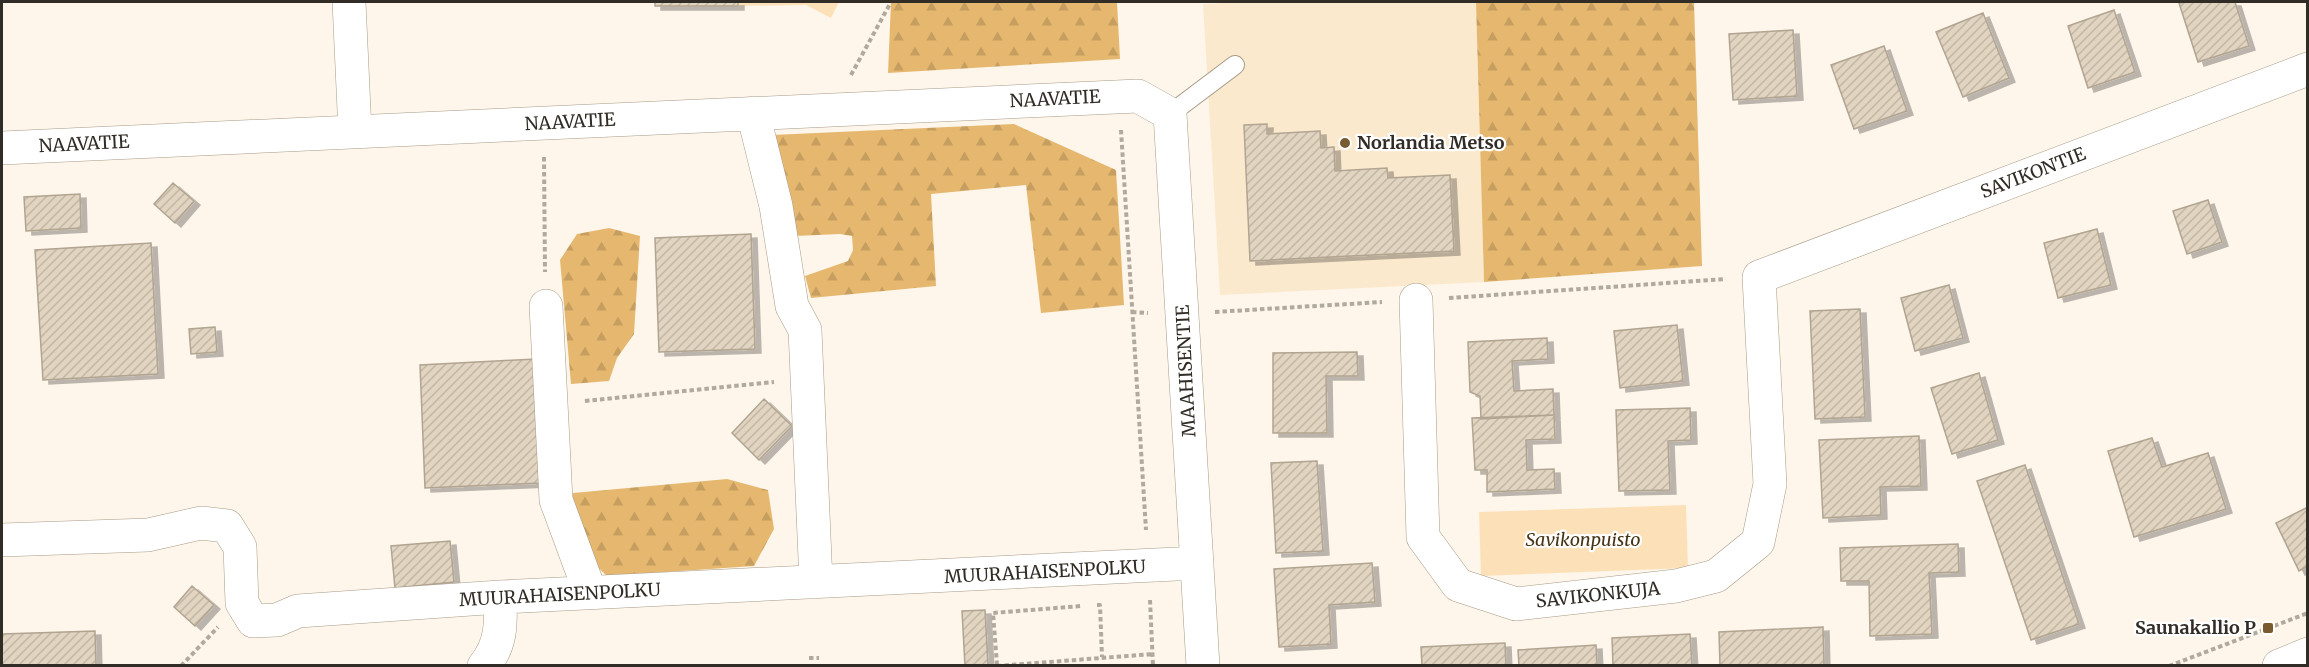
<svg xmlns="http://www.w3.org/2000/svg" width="2309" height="667" viewBox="0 0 2309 667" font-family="Merriweather,serif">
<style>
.built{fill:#fbe9ce}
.forest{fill:url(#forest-firs)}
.green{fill:#fce1b8}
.building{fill:url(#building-hatch);stroke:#b1a491;stroke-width:1.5;filter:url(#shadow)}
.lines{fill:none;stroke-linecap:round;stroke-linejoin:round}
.service-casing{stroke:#a79b88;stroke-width:20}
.minor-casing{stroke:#a79b88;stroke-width:34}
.tertiary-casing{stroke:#a79b88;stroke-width:34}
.path{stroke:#b0a99f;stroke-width:4;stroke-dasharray:4.5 3;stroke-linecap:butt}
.service{stroke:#fff;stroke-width:18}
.minor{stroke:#fff;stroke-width:33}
.tertiary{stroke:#fff;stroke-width:33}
.poi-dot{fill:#785c2f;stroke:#fff;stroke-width:2}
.labels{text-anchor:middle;stroke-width:4.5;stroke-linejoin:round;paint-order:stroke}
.street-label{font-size:18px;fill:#312c25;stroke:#fff}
.poi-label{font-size:18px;font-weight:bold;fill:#312c25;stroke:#fff;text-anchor:start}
.park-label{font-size:18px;font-style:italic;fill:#473414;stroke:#fff}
</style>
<defs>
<pattern id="forest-firs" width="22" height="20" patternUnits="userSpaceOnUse" patternTransform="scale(1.5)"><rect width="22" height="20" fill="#e6b86f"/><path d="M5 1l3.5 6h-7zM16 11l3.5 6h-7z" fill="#c69e60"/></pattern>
<pattern id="building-hatch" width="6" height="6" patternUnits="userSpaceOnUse" patternTransform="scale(1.5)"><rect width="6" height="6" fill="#e1d4c0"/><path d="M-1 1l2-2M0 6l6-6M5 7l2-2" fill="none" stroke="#c2b6a5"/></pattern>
<filter id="shadow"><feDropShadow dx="6" dy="4" stdDeviation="0" flood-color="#0004"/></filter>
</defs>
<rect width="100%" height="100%" fill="#fef6ea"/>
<path class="built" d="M1249,2H1476L1484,282L1220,295L1203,4Z"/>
<path class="forest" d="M891,2H1117L1120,59L888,73Z
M1476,2H1694L1702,266L1484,282Z
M1014,124L1116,170L1124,305L1041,313L1026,185L931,194L936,286L811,298L805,276L848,261L853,250L852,236L840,234L795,236L772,135Z
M609,228L640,236L634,334L617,358L609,381L571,384L560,260L577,234Z
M727,479L768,490L774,529L754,566L607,576L588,558L573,504V493Z"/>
<path class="green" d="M738,2H839L831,18L806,5L738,6Z
M1686,505L1688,568L1481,576L1479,512Z"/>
<path class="building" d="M655,2H738V6H655Z
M2184,2H2235L2249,46L2198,62L2179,3Z
M2114,10L2135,72L2088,88L2068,26Z
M1983,13L2009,78L1963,97L1936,32Z
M1793,30L1797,96L1733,100L1729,34Z
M1884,46L1907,111L1854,129L1831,65Z
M1267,124V134L1320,131L1321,148L1334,147L1335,171L1387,168L1388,178L1450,175L1454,251L1250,261L1244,125Z
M173,183L194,201L175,223L154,204Z
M80,194L81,228L26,231L24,197Z
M2208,200L2222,242L2187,254L2173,211Z
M2097,229L2111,285L2058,298L2044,243Z
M751,234L755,349L659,352L655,238Z
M151,243L158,374L43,380L35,250Z
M1949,285L1963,338L1915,351L1901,298Z
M1860,309L1865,417L1815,419L1810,311Z
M1677,325L1683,381L1620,388L1614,331Z
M215,327L217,352L191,354L189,329Z
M1547,338L1548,359L1512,361L1514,391L1553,389L1554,415L1481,419L1480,396L1470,392L1468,342Z
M1357,352L1358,376H1326L1327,433H1273V353Z
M536,359L542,483L425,488L420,365Z
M1979,373L1998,440L1952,454L1931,388Z
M764,399L792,426L759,460L732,433Z
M1690,408L1691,440L1668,441L1670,490L1619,491L1616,410Z
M1554,415L1555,439L1526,440L1527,470L1554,469L1555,489L1487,492V470H1475L1472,418Z
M1919,436L1921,486L1880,487L1881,515L1823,518L1819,440Z
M2152,438L2162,467L2208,453L2226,509L2134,537L2108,451Z
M1317,461L1323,551L1276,553L1271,463Z
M2025,465L2079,624L2031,640L1977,481Z
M2308,507V566L2299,571L2276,523Z
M450,541L454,582L395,588L391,546Z
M1958,544L1959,572L1929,573L1932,634L1870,636L1869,581H1841L1840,548Z
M1372,563L1375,602L1329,605L1331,644L1279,647L1274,569Z
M192,586L214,605L195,626L174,607Z
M985,610L988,666H965L962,611Z
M1823,627L1824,666H1720L1719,632Z
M95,631L96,666H2V634Z
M1690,634L1692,666H1613L1612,638Z
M1505,643L1506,666H1422L1421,647Z
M1596,645L1597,666H1519L1518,650Z"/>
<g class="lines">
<g class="service-casing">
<path id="service" d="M1170,114L1235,65"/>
</g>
<g class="minor-casing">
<path id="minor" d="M349,2L355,132
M753,113L776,206L792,306L805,330L816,582
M2,148L1138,96L1170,114L1203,666
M1416,300L1423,537L1458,585L1516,604L1676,586L1716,576L1758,542L1770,484L1759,277L2308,69
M546,306L556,500L590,592
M2,540L148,535L201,523L227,526L240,547L242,603L253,621L277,620L298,611L500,597L1197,563
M484,666C502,644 501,623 500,597"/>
</g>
<g class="tertiary-casing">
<path id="tertiary" d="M2279,666L2308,654"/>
</g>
<path class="path" d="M851,75L891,2
M1121,130L1146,530
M544,157L545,272
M1449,298L1726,279
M1132,312L1148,313
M1215,312L1382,302
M585,401L774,382
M1150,600L1153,666
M1097,605H1100L1102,657
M809,658H819
M997,665L993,613L1081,606
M181,666L218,627
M997,666L1153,654
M2169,666L2308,613"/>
<use href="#service" class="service"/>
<use href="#minor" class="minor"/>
<use href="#tertiary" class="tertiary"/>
</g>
<g class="poi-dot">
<circle cx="1345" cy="143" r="6"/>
<rect x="2262" y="622" width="12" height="12" rx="3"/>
</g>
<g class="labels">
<g class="street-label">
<text transform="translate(1055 99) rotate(-3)" y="6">NAAVATIE</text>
<text transform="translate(570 122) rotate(-3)" y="6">NAAVATIE</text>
<text transform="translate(84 144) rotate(-3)" y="6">NAAVATIE</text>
<text transform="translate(2033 173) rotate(-21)" y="6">SAVIKONTIE</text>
<text transform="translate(1186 371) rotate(-93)" y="6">MAAHISENTIE</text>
<text transform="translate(1045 572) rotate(-3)" y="6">MUURAHAISENPOLKU</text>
<text transform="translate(560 595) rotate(-3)" y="6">MUURAHAISENPOLKU</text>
<text transform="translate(1598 595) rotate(-6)" y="6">SAVIKONKUJA</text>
</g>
<g class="poi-label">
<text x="1357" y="149">Norlandia Metso</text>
<text x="2256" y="634" text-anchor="end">Saunakallio P</text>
</g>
<g class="park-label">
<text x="1583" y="546">Savikonpuisto</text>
</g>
</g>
<rect width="2309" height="667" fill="none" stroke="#312c25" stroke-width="6"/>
</svg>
